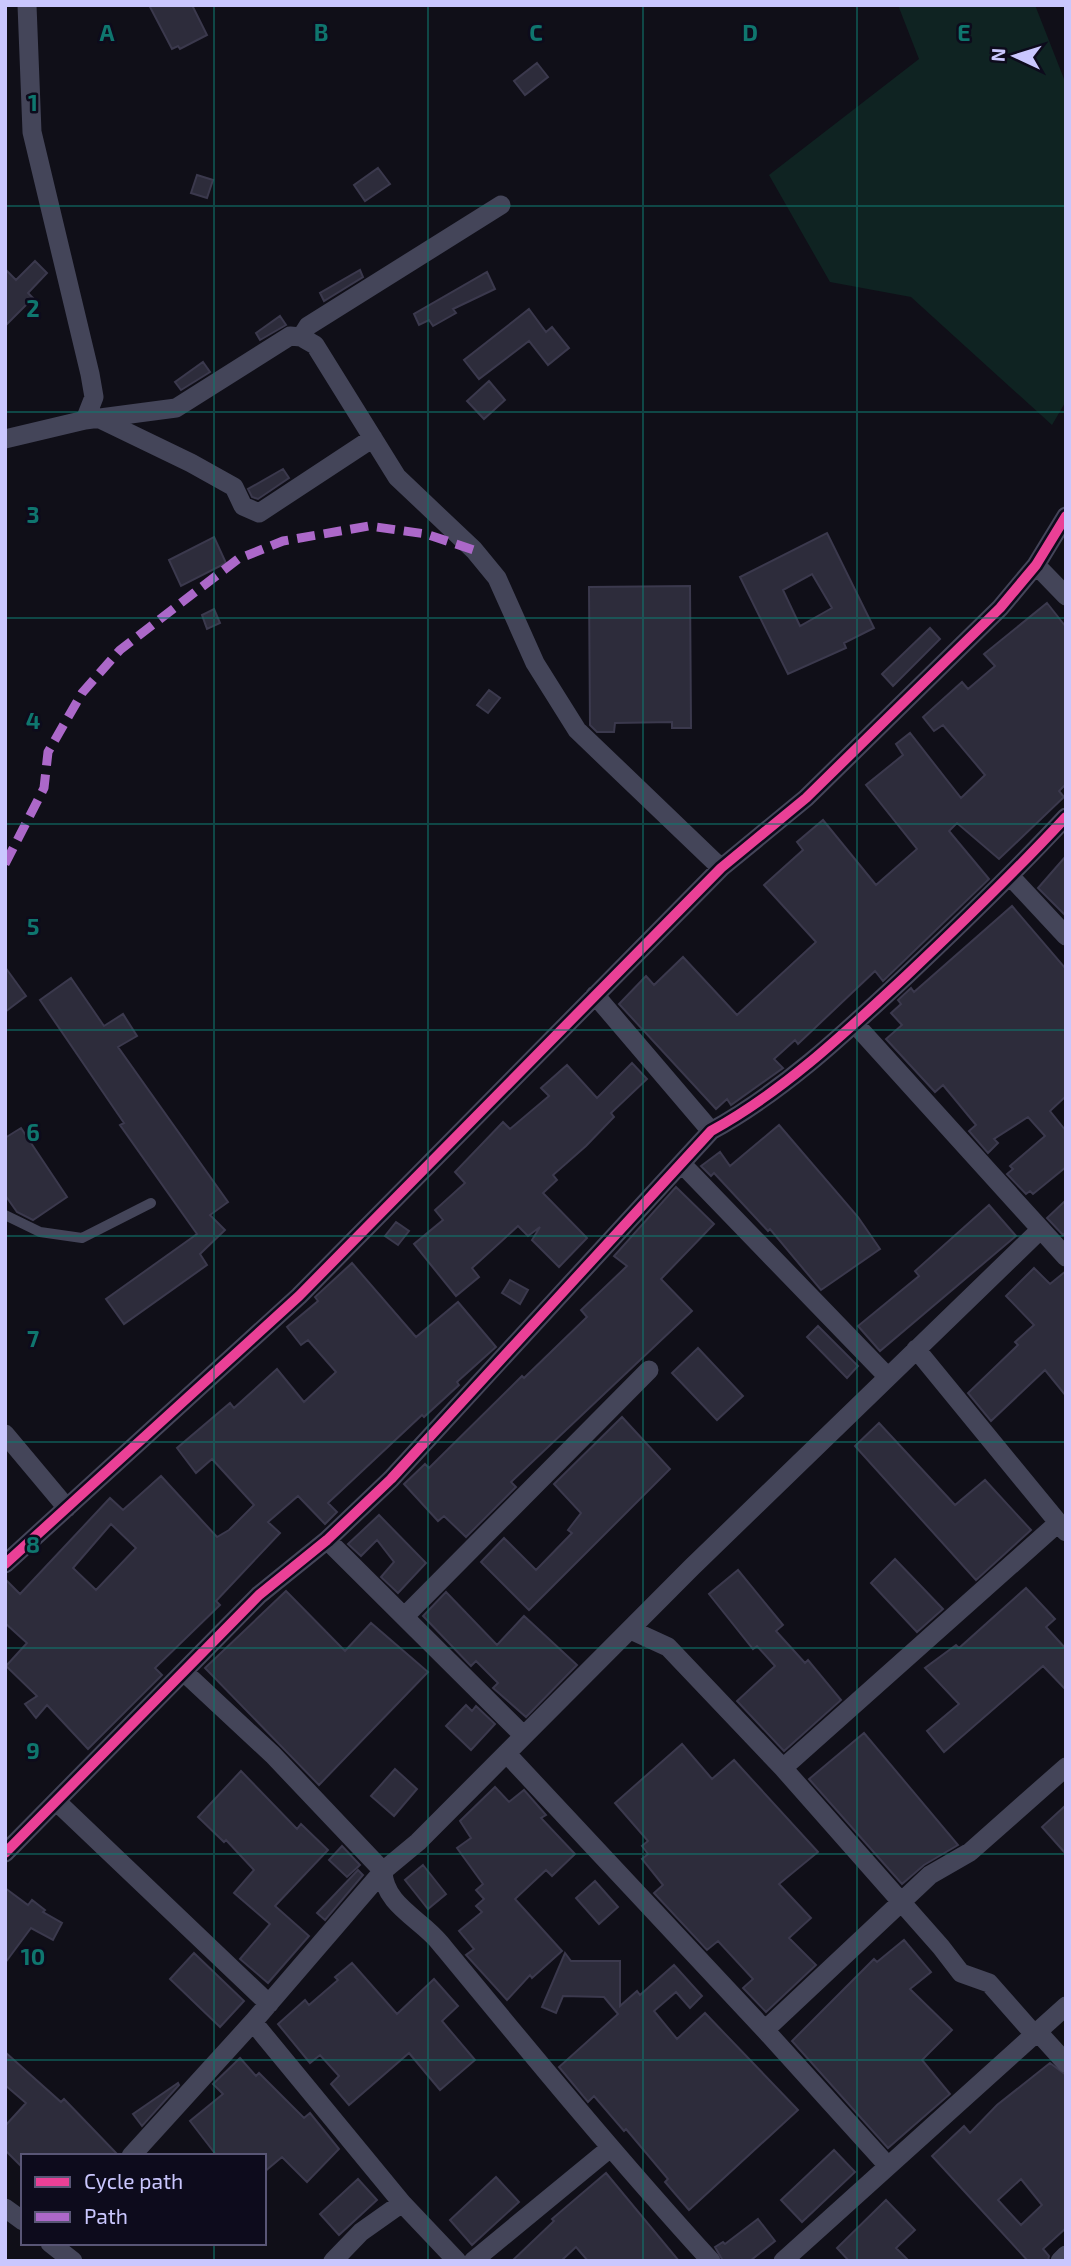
<svg xmlns="http://www.w3.org/2000/svg" width="1071" height="2266" viewBox="0 0 1071 2266" font-family="'Exo 2',sans-serif">
<style>
.green{fill:#0f2322}
.building{fill:#2d2c3b;stroke:#3b394d;stroke-width:2;fill-rule:evenodd}
.lines{fill:none;stroke-linecap:round;stroke-linejoin:round}
.service{stroke:#444559;stroke-width:10}
.minor{stroke:#444559;stroke-width:19}
.quiet{stroke:#ac68c9;stroke-width:9;stroke-dasharray:18 9;stroke-linecap:butt}
.cycleway-casing{stroke:#0d0b1c;stroke-width:15}
.cycleway{stroke:#ea4096;stroke-width:10}
.grid{fill:none;stroke:#0f766e;stroke-width:2;stroke-opacity:0.55}
.grid-label{font-size:23px;text-anchor:middle;font-weight:bold;fill:#0f766e;stroke:#0d0b1c;stroke-width:5;stroke-linejoin:round;paint-order:stroke}
</style>
<rect width="100%" height="100%" fill="#100f18"/>
<path class="green" d="M898,5H1035L1066,84V401L1052,425L911,297L830,282L769,175L919,59Z"/>
<path class="building" d="M149,5H192L207,35L180,49L178,46L172,49Z
M537,63L548,77L525,95L514,81Z
M378,168L390,184L365,201L354,185Z
M197,175L213,180L207,198L191,193Z
M35,261L47,273L28,293L33,298L5,326V269L16,280Z
M360,270L363,277L324,301L320,293Z
M487,272L495,289L453,309L456,313L433,326L429,320L419,325L414,314Z
M529,309L546,332L552,327L569,348L548,365L529,341L479,379L464,360Z
M280,316L286,325L260,340L256,333Z
M203,362L210,372L181,390L175,382Z
M489,381L505,400L484,419L467,401Z
M283,469L289,478L258,499L252,497L248,489Z
M827,533L874,628L844,643L846,648L788,674L740,577ZM812,574L832,608L800,626L783,590Z
M214,537L226,563L181,586L169,560Z
M690,586L691,728H672V722L615,723L614,732H597L590,725L589,587Z
M1047,603L1066,627V784L1059,791L1064,797L999,859L957,823L949,831L989,879L883,981L875,971L798,1044L795,1040L774,1059L783,1068L731,1105L727,1099L716,1109L619,1004L646,976L654,985L683,957L737,1015L816,942L764,885L803,850L797,842L823,820L876,885L917,849L866,785L903,755L896,744L910,733L961,798L985,775L943,725L934,731L923,717L962,682L968,689L995,666L984,654Z
M214,609L220,623L207,629L202,615Z
M930,628L940,639L893,686L882,674Z
M489,690L500,698L488,713L477,705Z
M1066,856V916L1038,888Z
M1012,906L1066,969V1096L1050,1111L1066,1131V1167L1033,1194L1030,1191L1026,1194L1007,1174L1013,1169L1010,1166L1045,1136L1028,1117L994,1139L998,1143L988,1153L969,1131L976,1125L943,1085L935,1092L886,1039L902,1025L891,1013L901,1004L898,1000L911,988L914,992Z
M5,967L26,996L5,1012Z
M71,978L104,1026L123,1014L137,1036L118,1047L228,1202L210,1215L225,1230L200,1254L207,1265L124,1324L106,1299L197,1234L120,1125L124,1123L40,1000Z
M632,1063L647,1079L611,1113L614,1117L586,1146L553,1175L557,1180L543,1193L587,1238L559,1267L532,1240L540,1227L528,1236L518,1226L472,1268L479,1277L456,1296L414,1244L443,1220L435,1210L465,1183L455,1172L503,1122L510,1129L549,1096L541,1088L567,1065L597,1098Z
M779,1125L858,1217L880,1249L821,1290L770,1229L768,1231L714,1173L711,1176L701,1166L720,1152L730,1166Z
M21,1128L67,1197L33,1220L17,1212L5,1195V1138Z
M676,1187L714,1224L661,1279L692,1311L511,1482L516,1487L466,1537L444,1516L438,1521L404,1484L425,1464L429,1468L522,1376L524,1378L587,1317L581,1310L627,1266L614,1256Z
M1066,1200V1232L1063,1235L1047,1218Z
M989,1205L1016,1236L880,1351L858,1326L919,1276L915,1271Z
M396,1222L409,1231L398,1245L385,1236Z
M352,1263L416,1337L458,1302L496,1347L457,1382L459,1385L424,1417L422,1415L328,1503L337,1512L325,1524L298,1496L268,1522L280,1533L216,1601L220,1605L155,1668L162,1675L88,1749L47,1705L36,1718L25,1704L37,1696L6,1666L27,1643L5,1623V1579L20,1594L110,1498L123,1510L161,1476L217,1537L229,1530L254,1505L212,1459L196,1473L177,1448L230,1403L234,1408L277,1369L304,1402L336,1372L308,1340L301,1345L287,1327L318,1301L315,1297ZM111,1524L136,1548L96,1590L73,1568Z
M1034,1268L1050,1284L1066,1271V1396L1045,1370L991,1421L968,1393L1018,1345L1015,1342L1034,1325L1006,1296Z
M510,1280L528,1290L520,1304L502,1293Z
M818,1326L858,1366L847,1378L807,1337Z
M698,1348L743,1396L717,1420L672,1373Z
M622,1417L670,1469L529,1610L481,1562L504,1538L536,1570L572,1533L568,1530L581,1513L554,1484Z
M879,1423L955,1505L985,1480L1031,1530L976,1580L855,1446Z
M379,1515L426,1563L398,1593L381,1577L394,1562L377,1540L361,1556L348,1544Z
M895,1559L943,1609L917,1632L871,1583Z
M738,1570L783,1625L776,1631L805,1663L808,1660L841,1700L784,1751L737,1701L775,1666L757,1646L753,1649L709,1594Z
M1026,1588L1055,1619L1046,1627L1066,1649V1690L1043,1666L944,1752L927,1731L959,1704L925,1668L956,1645L959,1648Z
M286,1591L345,1651L371,1623L428,1672L319,1785L205,1668Z
M446,1592L497,1645L524,1616L577,1665L526,1717L493,1688L498,1683L476,1661L471,1666L423,1616Z
M466,1705L472,1711L476,1706L495,1724L471,1750L446,1726Z
M864,1733L958,1845L924,1865L902,1884L809,1779Z
M682,1744L712,1779L734,1760L818,1852L779,1884L811,1918L789,1938L816,1965L766,2012L743,1988L753,1979L718,1941L707,1950L654,1893L663,1885L642,1859L648,1854L642,1846L648,1841L615,1803Z
M395,1769L417,1789L394,1816L371,1796Z
M241,1771L297,1829L301,1824L328,1850L275,1906L309,1936L268,1983L240,1959L270,1924L234,1893L254,1870L226,1840L224,1842L198,1817Z
M495,1787L509,1802L524,1790L546,1815L541,1818L575,1854L552,1876L546,1870L515,1899L562,1951L532,1978L530,1975L507,2000L466,1955L474,1949L459,1931L482,1912L476,1906L484,1899L476,1890L483,1884L457,1848L471,1838L460,1821Z
M1066,1805V1854L1042,1827Z
M342,1846L360,1865L347,1877L329,1860Z
M423,1865L446,1894L428,1909L405,1880Z
M358,1870L363,1875L325,1920L317,1913Z
M595,1881L618,1907L599,1924L576,1898Z
M5,1888L28,1905L32,1900L45,1910L43,1912L62,1923L53,1940L31,1928L5,1963Z
M904,1940L931,1972L910,1989L952,2030L922,2060L950,2094L888,2148L792,2041L874,1959L877,1962Z
M194,1953L244,2001L220,2027L170,1979Z
M565,1953L571,1961H620V2006L637,1991L640,1995L674,1965L702,1996L690,2008L676,1992L654,2011L677,2039L705,2013L798,2110L689,2210L665,2182L668,2179L626,2129L624,2131L594,2096L588,2102L559,2067L618,2014L604,1997L563,1996L556,2013L542,2007Z
M352,1963L397,2014L434,1979L458,2006L442,2021L475,2060L440,2090L409,2053L349,2105L331,2084L339,2076L320,2055L310,2063L278,2024L305,2000L309,2005L338,1980L335,1977Z
M5,2052L61,2102L64,2099L119,2156H23V2168L5,2150V2126L26,2103L5,2085Z
M240,2058L256,2076L259,2073L304,2118L310,2113L339,2149L307,2182L282,2157L264,2172V2156H217L190,2121L223,2094L213,2084Z
M1050,2063L1066,2075V2228L1043,2249L1049,2256L1048,2261H1028L932,2156L964,2126L970,2133L997,2105ZM1021,2179L1042,2205L1021,2225L998,2200Z
M178,2083L179,2085L142,2126L133,2114Z
M834,2150L855,2172L802,2222L781,2200Z
M606,2173L679,2261H588L576,2247L561,2261H512L554,2221L552,2219Z
M496,2177L519,2202L472,2245L450,2220Z
M358,2179L377,2200L339,2235L320,2214Z
M886,2200L915,2230L896,2248L909,2261H849L837,2248Z
M758,2219L775,2241L750,2261H723L715,2247L723,2242L725,2244Z"/>
<g class="lines">
<path class="service" d="M5,1215L40,1232L82,1238L151,1203"/>
<path class="minor" d="M27,5L32,132L90,374L94,397L85,420
M301,337L308,326L501,205
M102,420L191,463L234,487L243,506L259,513L373,438
M5,439L85,420L176,408L290,336L301,337L315,345L397,477L474,550L497,578L535,663L577,730L721,868
M1036,565L1066,596
M1011,877L1066,936
M595,995L711,1131
M855,1024L1066,1257
M682,1164L887,1376
M916,1349L1066,1532
M5,1434L67,1508
M327,1540L523,1735
M5,1564L299,1296L721,868L806,798L1000,608L1036,565L1066,516
M405,1616L649,1370
M631,1630L668,1647L783,1768L941,1947L961,1973L989,1983L1034,2034
M185,1673L273,1755L383,1871C384,1905 421,1919 440,1943C529,2051 617,2158 711,2261
M507,1754L765,2030L888,2166
M783,1768L1058,1523
M56,1801L269,2004
M5,1853L259,1595L327,1540L391,1479L711,1131C784,1091 846,1032 907,975C961,924 1015,872 1066,817
M253,2022L402,2203L457,2261
M765,2030L930,1875L970,1852L1066,1767
M1037,2031L1066,2063
M131,2156L253,2022L383,1871L418,1842L692,1567L1040,1230
M5,2208L23,2221
M50,2243L73,2261
M333,2261L361,2232L402,2203
M473,2261L609,2149
M783,2261L1066,2006
M1060,2261L1066,2255"/>
<path class="quiet" d="M5,864L44,788L48,752L82,693L120,650L238,559L283,541L369,526L426,534L474,550"/>
<g class="cycleway-casing">
<path id="cycleway" d="M5,1564L299,1296L721,868L806,798L1000,608L1036,565L1066,516
M5,1853L259,1595L327,1540L391,1479L711,1131C784,1091 846,1032 907,975C961,924 1015,872 1066,817"/>
</g>
<use href="#cycleway" class="cycleway"/>
</g>
<path class="grid" d="M214,5V2156M428,5V2261M643,5V2261M857,5V2261M5,206H1066M5,412H1066M5,618H1066M5,824H1066M5,1030H1066M5,1236H1066M5,1442H1066M5,1648H1066M5,1854H1066M5,2060H1066M214,2243V2261"/>
<g class="grid-label">
<text x="107" y="41">A</text>
<text x="321" y="41">B</text>
<text x="536" y="41">C</text>
<text x="750" y="41">D</text>
<text x="964" y="41">E</text>
<text x="33" y="111">1</text>
<text x="33" y="317">2</text>
<text x="33" y="523">3</text>
<text x="33" y="729">4</text>
<text x="33" y="935">5</text>
<text x="33" y="1141">6</text>
<text x="33" y="1347">7</text>
<text x="33" y="1553">8</text>
<text x="33" y="1759">9</text>
<text x="33" y="1965">10</text>
</g>
<rect width="1071" height="2266" fill="none" stroke="#cac7fe" stroke-width="14"/>
<rect x="21" y="2154" width="245" height="91" fill="#0d0b1c" stroke="#595676" stroke-width="2"/>
<rect x="35" y="2177" width="35" height="10" fill="#ea4096" stroke="#595676" stroke-width="2"/>
<text x="84" y="2189" font-size="21" fill="#cac7fe">Cycle path</text>
<rect x="35" y="2212" width="35" height="10" fill="#ac68c9" stroke="#595676" stroke-width="2"/>
<text x="84" y="2224" font-size="21" fill="#cac7fe">Path</text>
<g transform="translate(1015 56) rotate(274)" stroke="#0d0b1c" stroke-width="5" paint-order="stroke">
<path d="M0-5L12 26L0 18L-12 26Z" fill="#cac7fe"/>
<text y="-10" font-size="19" font-weight="bold" text-anchor="middle" fill="#cac7fe">N</text>
</g>
</svg>
